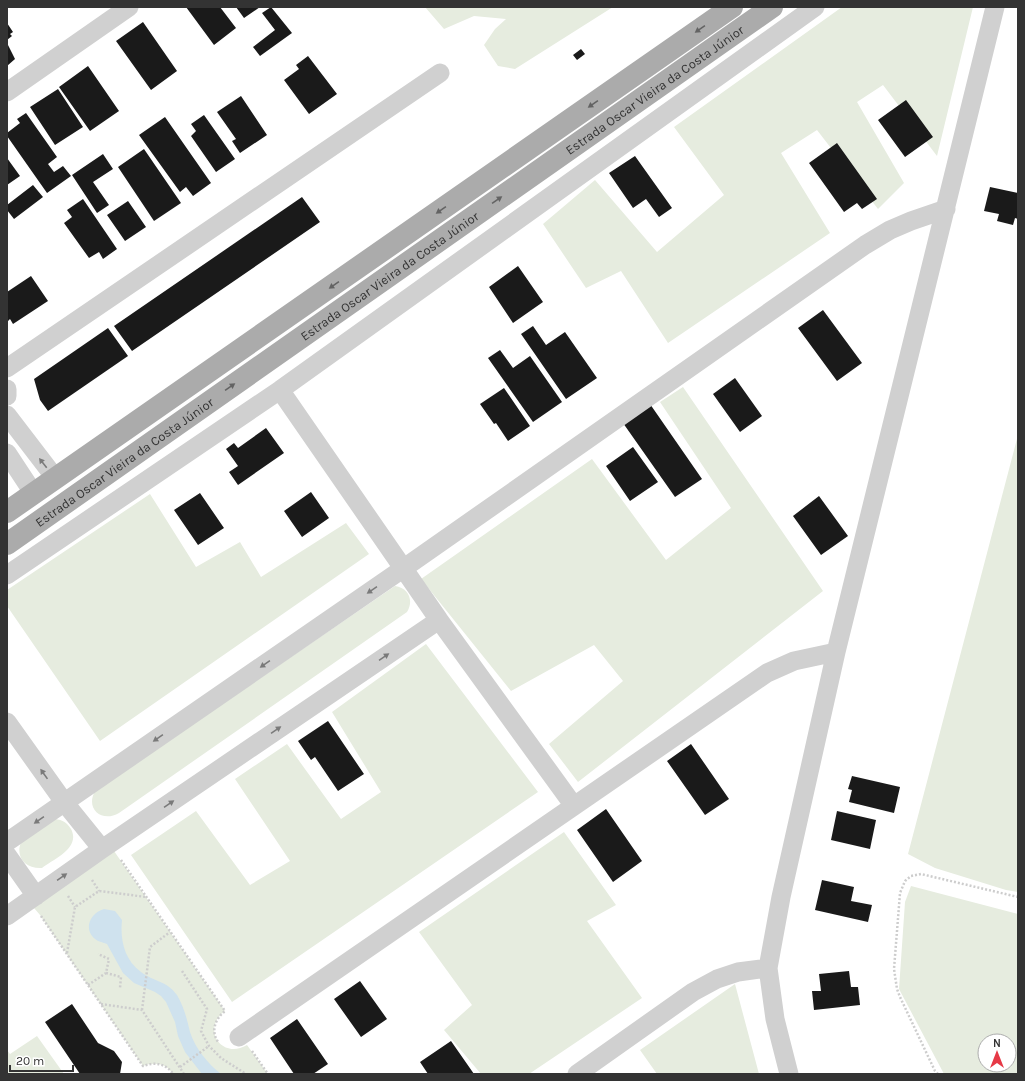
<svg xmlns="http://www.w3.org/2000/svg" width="1025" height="1081" viewBox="0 0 1025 1081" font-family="Karla,sans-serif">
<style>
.green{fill:#e6ecdf;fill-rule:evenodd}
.water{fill:#cfe2ee}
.building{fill:#1a1a1a}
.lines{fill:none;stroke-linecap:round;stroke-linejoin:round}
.path{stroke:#cdcdcd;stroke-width:2.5;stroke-dasharray:2 2;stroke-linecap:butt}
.minor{stroke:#d0d0d0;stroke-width:19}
.primary{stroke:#ababab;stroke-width:22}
.oneway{fill:#636363}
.oneway2{fill:#7a7a7a}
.labels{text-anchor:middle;stroke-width:4;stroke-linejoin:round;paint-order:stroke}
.street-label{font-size:13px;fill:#333;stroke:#fff}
</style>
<rect width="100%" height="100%" fill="#fff"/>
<path class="green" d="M425,7H613L515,69L498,66L484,45L495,29L506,19L474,16L444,29Z
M842,7H973L937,156L883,85L857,102L904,183L878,209L817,130L781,153L830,233L668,343L621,271L586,288L543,224L595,180L657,252L724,195L674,127Z
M683,387L823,591L578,782L549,744L623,681L594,645L511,691L421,579L592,459L666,560L731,508L660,402Z
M1018,435V892L1006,890L935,868L908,854Z
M150,494L196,567L240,542L261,577L346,523L369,554L100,741L7,606V590Z
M395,586C409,588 414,601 407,612L119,813C102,823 85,809 95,791Z
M426,644L538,792L232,1002L131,855L196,811L250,885L290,861L235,779L287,744L341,819L381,792L332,712Z
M52,819C60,819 66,821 71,829C81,848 54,859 42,868C26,869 15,858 21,842Z
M564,832L616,905L587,921L642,998L529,1074H481L444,1030L472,1005L419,932Z
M114,851L225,1011C201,1028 221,1060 247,1045L268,1074H173C166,1063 154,1062 143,1066L40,915L28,901Z
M911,886L1018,914V1074H944L899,989L905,902ZM985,1041H1009V1065H985Z
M735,984L759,1074H657L640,1050Z
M37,1036L64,1074H7V1050L10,1054Z"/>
<path class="water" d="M104,909L115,911L122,920C120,939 124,960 141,972C154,982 166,980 177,995C184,1007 187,1019 190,1032C195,1048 208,1064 221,1074H202L185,1052L178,1036L175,1022L166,1002L161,996L155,992L134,983L123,973L107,944C104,943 101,942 98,941C82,932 89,913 104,909Z"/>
<path class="building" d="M186,7H220L236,28L214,45Z
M236,7H260L244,18Z
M271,7L292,33L260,56L253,47L275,30L262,13Z
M143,22L177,71L151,90L116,41Z
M7,23L13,32L10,34L12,36L7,40Z
M7,43L15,59L7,66Z
M581,49L585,54L577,60L573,55Z
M308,56L337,94L309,114L284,80L299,69L296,65Z
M88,66L119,111L90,131L59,87Z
M58,89L83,127L55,145L30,107Z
M241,96L267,135L240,153L232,141L236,139L217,112Z
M906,100L933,137L905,157L878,120Z
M26,113L57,157L48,164L54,172L63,166L71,176L47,193L7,136V133L20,123L17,119Z
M204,115L235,159L216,172L191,136L196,131L191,124Z
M165,117L211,183L193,196L186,187L180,192L139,135Z
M837,143L877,199L862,209L857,203L844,212L809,163Z
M144,149L181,203L154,221L118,167Z
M103,154L113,169L93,182L109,205L97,213L72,175Z
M635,156L672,208L659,217L646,199L633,208L609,173Z
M7,158L20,176L7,185Z
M33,185L43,197L14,219L7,210V205Z
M990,187L1018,193V219L1015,218L1013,225L997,221L999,214L984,211Z
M302,197L320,222L132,351L114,326Z
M83,199L117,249L103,259L99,252L89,258L64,223L72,217L67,210Z
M128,201L146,227L125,241L107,215Z
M518,266L543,302L513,323L489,287Z
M31,276L48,301L13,324L10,319L7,322V292Z
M823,310L862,363L837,381L798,328Z
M533,326L546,345L565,332L597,378L566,399L521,334Z
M108,328L128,356L48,411L40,400L34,379Z
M500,350L513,368L530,356L562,402L533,422L488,358Z
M735,378L762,416L740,432L713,394Z
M504,388L530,426L508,441L496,423L494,424L480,404Z
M650,404L702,479L675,497L623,423Z
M266,428L284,453L238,485L229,472L238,466L226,449L234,443L238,448Z
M633,447L658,482L630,501L606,466Z
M311,492L329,518L302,537L284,511Z
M200,493L224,528L198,545L174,510Z
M819,496L848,536L821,555L793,516Z
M328,721L364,774L338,791L315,757L311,760L298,741Z
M691,744L729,799L705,815L667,761Z
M852,776L900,787L894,813L849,802L852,790L848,789Z
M606,809L642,861L613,882L577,830Z
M837,811L876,820L870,849L831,840Z
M822,880L854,887L851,901L872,905L868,922L815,910Z
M849,971L851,987H858L860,1005L814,1010L812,991H821L819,974Z
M360,981L387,1019L361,1037L334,999Z
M72,1004L98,1043L114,1051L122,1062L120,1074H80L45,1022Z
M297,1019L328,1064L313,1074H294L270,1038Z
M451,1041L474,1074H428L420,1062Z"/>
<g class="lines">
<path class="path" d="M121,860L225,1011C215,1019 210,1032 219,1043
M92,880L99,891
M68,896L75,907
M41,916L143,1066C154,1062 166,1063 173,1074
M67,953L75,907L99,891L146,897
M182,971L207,1009L201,1031L209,1046L221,1058L246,1074
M106,973L121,977L120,988
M88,985L106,973L109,959L98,954
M101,1004L142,1010L184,1074
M142,1010L150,947L170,932
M252,1051L268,1074
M180,1067L209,1046
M938,1074L935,1071L900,997L897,989L894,969L900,893L905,881L911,876L921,874L1018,897"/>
<path class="minor" d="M7,92L129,7
M7,368L440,73
M7,389V396
M280,390L439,620L574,806
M7,415L56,479
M7,453L34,494
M7,575L280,390L815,7
M7,722L64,802L102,849
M7,842L404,568L865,245L890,230L911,221L946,209
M7,855L36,896
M7,916L102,849L439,620
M239,1037L767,673L794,661L836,652
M577,1074L693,992L717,979L738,972L768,968
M789,1074L775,1019L768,968L781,897L836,652L995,7"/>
<g class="primary">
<path d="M7,512L732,7"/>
<path id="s1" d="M7,544L772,7"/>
</g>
</g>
<defs><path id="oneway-solid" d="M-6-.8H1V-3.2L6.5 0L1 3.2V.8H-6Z"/></defs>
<g class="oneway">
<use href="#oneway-solid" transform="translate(700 29) rotate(145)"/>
<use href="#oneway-solid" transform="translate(593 104) rotate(145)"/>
<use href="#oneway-solid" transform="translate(497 200) rotate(-35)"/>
<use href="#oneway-solid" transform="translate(441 210) rotate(145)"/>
<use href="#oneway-solid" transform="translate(334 285) rotate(145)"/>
<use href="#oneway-solid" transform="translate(230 387) rotate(-35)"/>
</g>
<g class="oneway2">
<use href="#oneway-solid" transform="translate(43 463) rotate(-128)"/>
<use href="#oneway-solid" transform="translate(372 590) rotate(146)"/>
<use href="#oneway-solid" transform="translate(384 657) rotate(-34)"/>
<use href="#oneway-solid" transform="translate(265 664) rotate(145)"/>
<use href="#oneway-solid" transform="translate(276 730) rotate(-34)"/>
<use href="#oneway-solid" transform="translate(158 738) rotate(145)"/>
<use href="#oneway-solid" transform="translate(44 774) rotate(-125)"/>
<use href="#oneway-solid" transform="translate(169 804) rotate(-34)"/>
<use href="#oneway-solid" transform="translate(39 820) rotate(145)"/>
<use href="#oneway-solid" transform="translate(62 877) rotate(-35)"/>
</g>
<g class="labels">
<g class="street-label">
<text dy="5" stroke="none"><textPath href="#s1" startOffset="791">Estrada Oscar Vieira da Costa Júnior</textPath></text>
<text dy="5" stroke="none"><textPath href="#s1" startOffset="467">Estrada Oscar Vieira da Costa Júnior</textPath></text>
<text dy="5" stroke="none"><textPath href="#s1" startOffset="143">Estrada Oscar Vieira da Costa Júnior</textPath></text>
</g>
</g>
<rect width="1025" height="1081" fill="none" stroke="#333333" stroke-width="16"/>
<g transform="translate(997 1053)"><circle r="19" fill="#ffffff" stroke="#adadad"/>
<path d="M0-3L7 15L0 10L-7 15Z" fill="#e63946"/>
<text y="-6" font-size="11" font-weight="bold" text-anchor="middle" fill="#333333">N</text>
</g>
<path d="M10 1065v6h63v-6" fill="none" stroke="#333333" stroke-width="2"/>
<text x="16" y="1065" font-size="12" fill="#333333" stroke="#ffffff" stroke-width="3" paint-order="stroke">20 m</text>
</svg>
